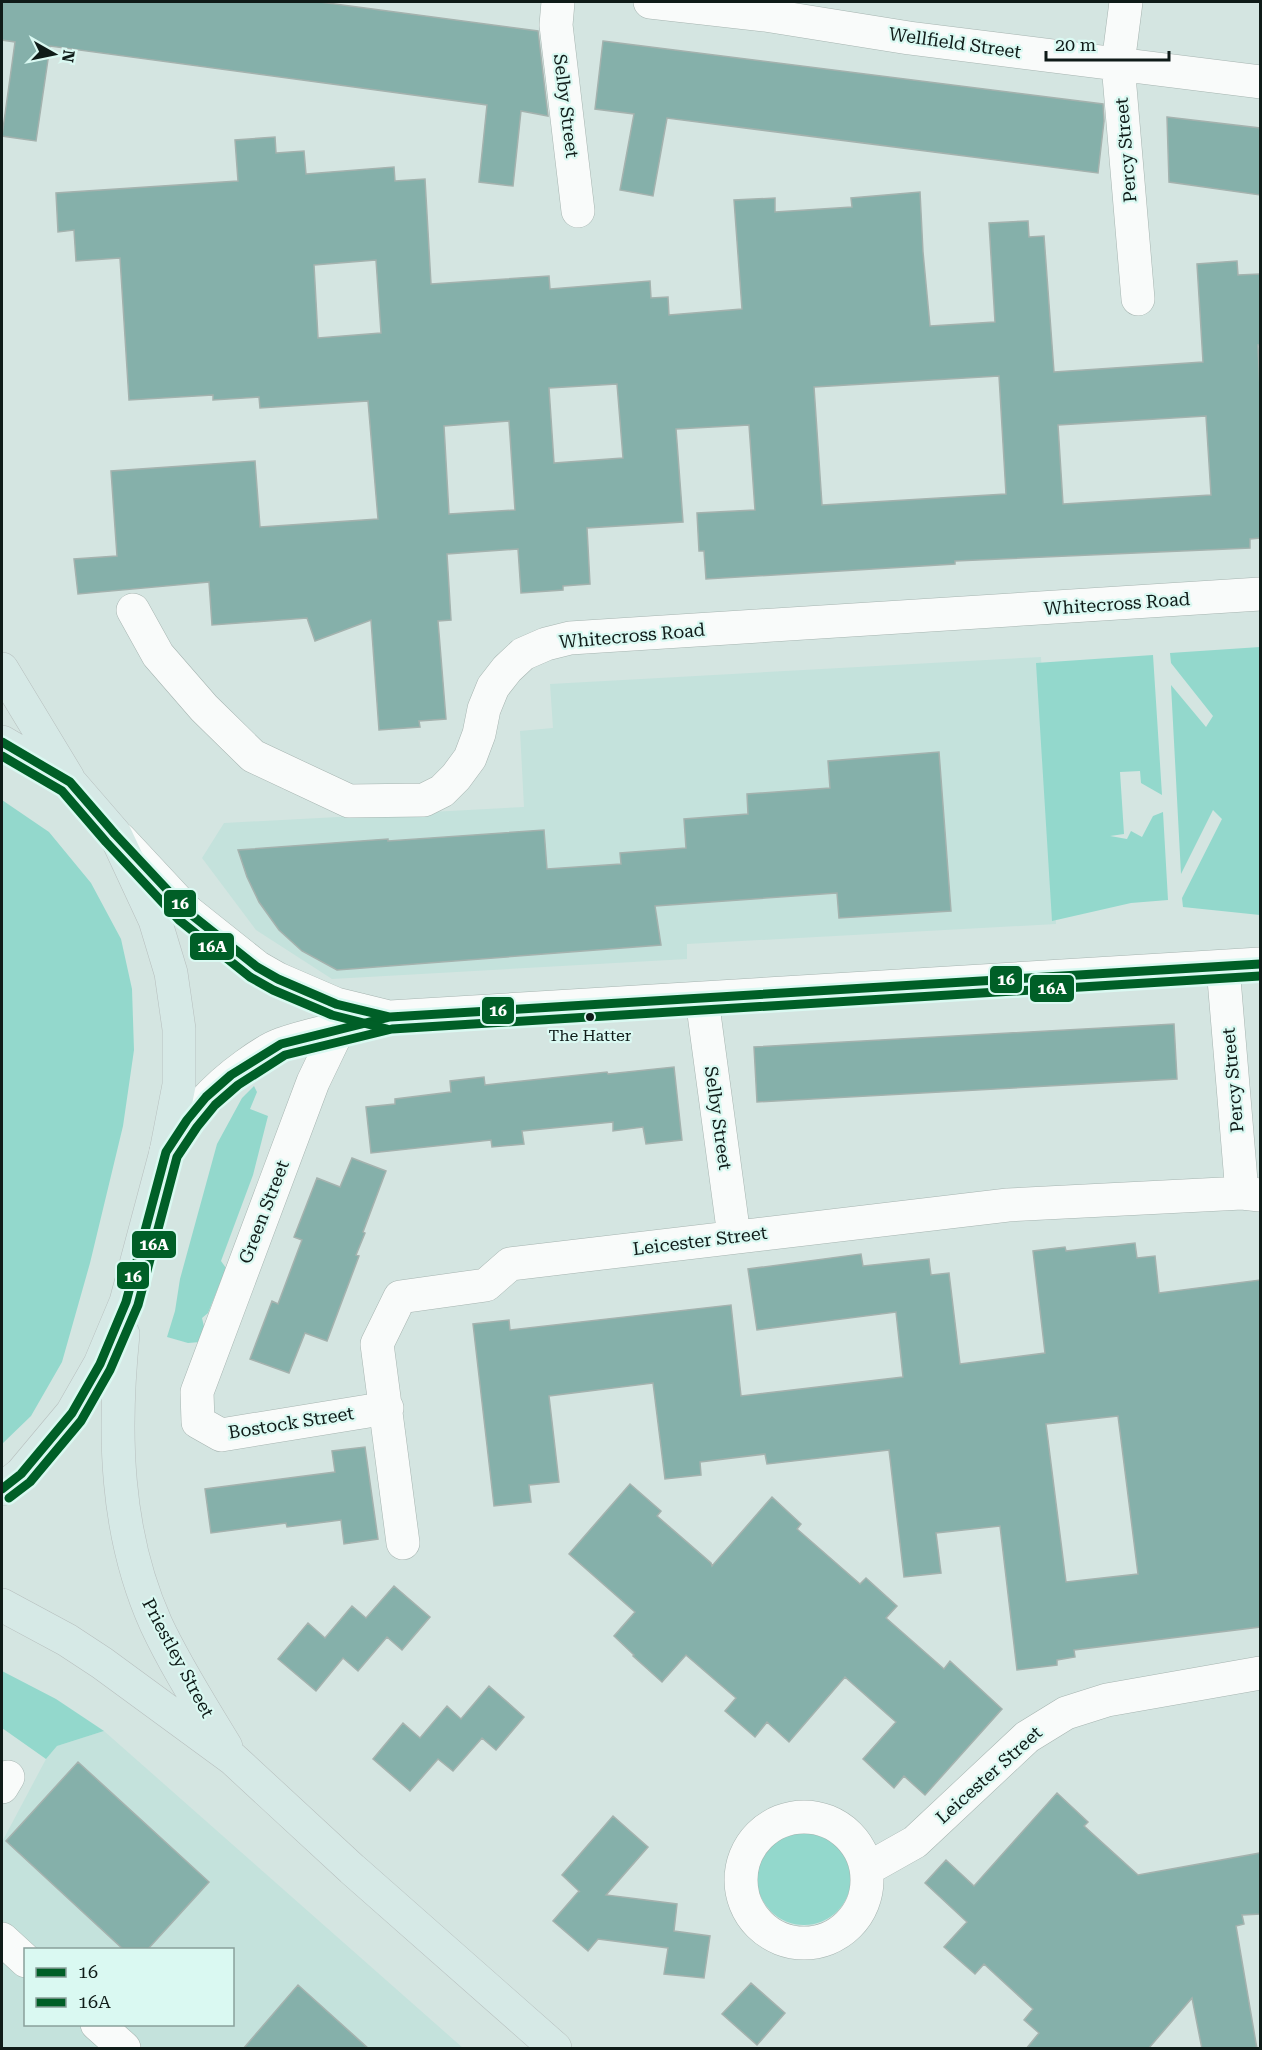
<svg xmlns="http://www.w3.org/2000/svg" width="1262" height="2050" viewBox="0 0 1262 2050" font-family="'Roboto Serif',serif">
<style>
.built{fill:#c4e2dc;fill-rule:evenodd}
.green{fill:#93d8cc}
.building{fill:#85b0aa;stroke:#a4b2ae;stroke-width:1.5;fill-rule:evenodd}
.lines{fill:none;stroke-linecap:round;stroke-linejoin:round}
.minor-casing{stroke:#a6b4b0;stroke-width:34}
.tertiary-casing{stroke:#a6b4b0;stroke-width:34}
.trunk-casing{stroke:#b7bfbe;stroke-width:34}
.minor{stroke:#f9fbfa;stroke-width:33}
.tertiary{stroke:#f9fbfa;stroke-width:33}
.trunk{stroke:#d6e9e6;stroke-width:33}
.bus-1-casing{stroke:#daf9f2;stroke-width:14}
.bus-2-casing{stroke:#daf9f2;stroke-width:14}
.bus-1{stroke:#005f27;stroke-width:9}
.bus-2{stroke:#005f27;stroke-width:9}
.bus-dot{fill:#0f1b18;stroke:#daf9f2;stroke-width:2}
.labels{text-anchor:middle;stroke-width:4.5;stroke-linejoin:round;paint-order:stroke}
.bus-label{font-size:16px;fill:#0f1b18;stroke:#daf9f2}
.street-label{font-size:18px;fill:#0f1b18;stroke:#daf9f2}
.line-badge{stroke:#daf9f2;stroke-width:2}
.badge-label{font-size:16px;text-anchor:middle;font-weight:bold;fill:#fff}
</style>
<rect width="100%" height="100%" fill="#d4e5e1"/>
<path class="built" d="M1041,657L1056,924L687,944V959L332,979L256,930L202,858L224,823L524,807L520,731L553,728L550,684Z
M104,1731L463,2048H2V1842L46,1759L57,1746ZM26,1950H232V2024H26Z"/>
<path class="green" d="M1260,647V915L1183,907L1182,898L1222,819L1213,810L1181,874L1171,685L1206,727L1213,716L1171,663L1170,653Z
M1153,655L1162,795L1141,783L1140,771L1120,772L1124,834L1110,836L1127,839L1131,831L1142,837L1153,816L1163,812L1168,900L1131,903L1052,921L1036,663Z
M2,800L49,832L91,883L121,939L132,989L134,1050L123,1126L90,1263L62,1362L31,1416L2,1444Z
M254,1086L257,1092L250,1109L268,1116L253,1175L221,1261L226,1268L208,1313L202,1318L205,1331L200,1342L188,1343L167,1337L175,1311L180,1279L217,1144L242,1098Z
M2,1671L56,1699L104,1731L57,1746L46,1759L2,1728Z
M757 1878a47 47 0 1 1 94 0a47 47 0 1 1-94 0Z"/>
<path class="building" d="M2,2H320L538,31L548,116L521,111L513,186L479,182L487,105L50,46L36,141L2,136L15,42L2,40Z
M603,41L1103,104L1104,121L1098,173L667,118L653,196L620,190L634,114L595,109Z
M1167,117L1260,128V195L1169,182Z
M275,137L276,153L304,151L306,174L394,167L395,181L425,179L431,284L549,276L550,289L650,281L651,298L668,297L669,315L742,309L734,200L775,198V212L852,207L851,198L920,192L923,252L930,326L995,322L989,223L1028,221L1029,237L1044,236L1054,372L1203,362L1197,264L1237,261L1238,275L1260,274V345H1258L1260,390V538L1250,539V548L955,561V564L706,579L704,551H699L697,513L755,510L749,425L676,429L683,522L587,528L590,584L563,586V590L521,593L518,549L447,554L451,620L438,621L446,719L419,721L420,727L379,730L371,620L315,641L307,618L212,625L209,582L78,594L74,559L117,556L111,471L255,461L260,527L378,519L368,401L260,408L259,397L213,400V395L129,400L120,258L76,261L74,230L58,232L56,193L238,181L235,140ZM376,260L381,333L318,338L314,265ZM999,376L1006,494L822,505L814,387ZM617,384L623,458L554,463L549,388ZM1206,416L1211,495L1063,504L1058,425ZM509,421L515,510L449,514L444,426Z
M939,752L951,911L839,918L837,893L655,906L661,945L337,970L302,951L279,930L259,902L247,877L238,850L388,839V841L544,830L547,869L621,864L620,853L686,848L684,819L748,814L747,794L830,788L828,761Z
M1174,1024L1177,1079L757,1102L754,1047Z
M674,1067L682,1140L646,1144L643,1127L613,1131V1122L522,1131L524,1144L492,1147L491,1140L371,1153L366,1107L395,1104V1099L451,1092L450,1081L484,1077L485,1085L607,1072L608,1074Z
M352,1158L386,1171L363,1232L365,1233L356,1255L359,1256L327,1341L305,1333L289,1373L250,1359L272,1301L278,1304L302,1240L294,1237L317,1178L340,1187Z
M1135,1243L1137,1258L1155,1256L1159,1293L1260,1280V1627L1074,1650L1075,1657L1057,1660V1665L1017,1670L1000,1526L936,1533L941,1573L904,1577L889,1450L767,1464L765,1454L700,1462L701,1475L665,1479L653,1383L549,1396L559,1482L529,1485L531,1502L494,1506L473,1324L509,1320L510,1330L731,1305L741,1396L903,1377L896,1312L757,1330L748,1269L861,1254L863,1266L929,1259L931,1275L949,1273L960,1364L1045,1353L1033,1251L1065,1247L1066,1251ZM1118,1416L1138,1574L1066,1582L1046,1424Z
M365,1447L378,1539L344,1544L341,1520L287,1527L286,1523L211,1533L205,1489L335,1472L332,1451Z
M630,1484L661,1511L657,1516L711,1563L712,1566L772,1497L801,1524L797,1529L860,1584L866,1578L897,1606L886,1618L944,1669L950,1661L1002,1709L925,1795L904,1776L894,1788L863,1759L896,1722L845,1677L789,1742L767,1722L755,1737L725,1711L736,1698L686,1655L662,1682L633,1656L634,1655L614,1636L635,1612L569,1554Z
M394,1586L430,1617L402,1650L387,1637L358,1671L343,1658L316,1691L278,1659L308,1623L325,1638L352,1606L366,1618Z
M489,1686L524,1717L496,1750L482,1738L453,1771L438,1759L410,1791L373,1759L403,1723L420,1738L447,1706L461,1719Z
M78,1762L209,1882L147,1950H124L6,1841Z
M1057,1793L1088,1822L1084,1826L1138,1875L1260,1853V1914L1242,1915L1244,1924L1236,1926L1257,2049H1202L1192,1998L1148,2049H1026L1039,2033L1024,2020L1033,2009L984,1964L975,1974L944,1947L967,1922L925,1883L946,1860L974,1886Z
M613,1816L648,1847L606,1895L677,1904L674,1931L710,1936L704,1978L664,1974L668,1948L598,1939L588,1951L553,1921L579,1891L580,1892L562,1875Z
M751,1983L785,2013L757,2045L722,2014Z
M298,1985L369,2049H243Z"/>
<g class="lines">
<g class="minor-casing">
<path id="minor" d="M558,2L556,25L578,211
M650,2L765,15L909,38L1260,82
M1126,2L1118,64L1138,299
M133,610L158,655L204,708L253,756L349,801L424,800L442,791L456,777L470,758L479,734L484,709L493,687L507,669L523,654L546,644L570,638L1260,594
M1223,967L1242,1193
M702,999L734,1236
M336,1006L338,1030L313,1082L197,1392L198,1422L221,1435L387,1408
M403,1543L377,1344L400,1297L486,1285L510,1264L1008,1205L1242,1193L1260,1195
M2,1787L8,1777
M741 1880a63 63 0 1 1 126 0a63 63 0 1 1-126 0Z
M867,1869L915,1842L1027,1737L1066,1713L1107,1700L1260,1673
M2,1939L26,1961
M97,2024L124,2048"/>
</g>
<g class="tertiary-casing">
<path id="tertiary" d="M120,839L188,912L257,967L278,979L336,1004L385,1016
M166,1152C190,1116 211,1090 246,1065C257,1057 270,1048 282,1044C315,1032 355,1026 390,1017L1260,964"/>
</g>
<g class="trunk-casing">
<path id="trunk" d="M2,669L68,778
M2,742L70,782L115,834L155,920L171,973L179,1029V1085L166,1152L126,1302L100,1364L72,1413L21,1474L2,1489
M123,1334C113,1432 115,1533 156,1624C176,1667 202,1707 226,1747
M2,1605L67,1640L102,1663L233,1759L352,1869L555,2048"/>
</g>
<use href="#minor" class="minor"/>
<use href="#tertiary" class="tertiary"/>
<use href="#trunk" class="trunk"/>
<g class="bus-1-casing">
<path id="bus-1" d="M2,742L70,782L115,834L188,912L257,967L278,979L336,1004L390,1017
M2,1489L21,1474L72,1413L100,1364L126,1302L166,1152L187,1120L206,1097L231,1075L281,1044L390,1017L1260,964"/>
</g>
<g class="bus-2-casing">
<path id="bus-2" d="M2,756L62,791L106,842L179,920L250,977L273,990L332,1015L387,1029
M9,1498L30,1482L81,1421L110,1370L138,1305L177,1157L197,1127L215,1105L238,1085L285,1055L392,1029L1260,976"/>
</g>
<use href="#bus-1" class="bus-1"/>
<use href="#bus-2" class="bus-2"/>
</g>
<circle class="bus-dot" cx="590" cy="1017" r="5"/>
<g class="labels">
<g class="bus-label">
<text x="590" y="1041">The Hatter</text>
</g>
<g class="street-label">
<text transform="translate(955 43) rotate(8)" y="6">Wellfield Street</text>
<text transform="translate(566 106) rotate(83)" y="6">Selby Street</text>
<text transform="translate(1126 150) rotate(-95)" y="6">Percy Street</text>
<text transform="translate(1117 604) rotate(-4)" y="6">Whitecross Road</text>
<text transform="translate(632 636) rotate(-5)" y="6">Whitecross Road</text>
<text transform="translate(1233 1080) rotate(-95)" y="6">Percy Street</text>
<text transform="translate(718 1118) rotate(82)" y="6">Selby Street</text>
<text transform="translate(264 1212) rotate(-69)" y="6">Green Street</text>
<text transform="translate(700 1241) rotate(-7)" y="6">Leicester Street</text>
<text transform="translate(291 1423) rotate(-9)" y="6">Bostock Street</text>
<text transform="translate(178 1658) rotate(62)" y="6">Priestley Street</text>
<text transform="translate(989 1775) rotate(-42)" y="6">Leicester Street</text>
</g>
</g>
<g class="line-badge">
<rect x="163" y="889" width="34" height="29" rx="6" fill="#005f27"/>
<rect x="189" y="932" width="46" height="29" rx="6" fill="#005f27"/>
<rect x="989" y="965" width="34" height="29" rx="6" fill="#005f27"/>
<rect x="1029" y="974" width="46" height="29" rx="6" fill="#005f27"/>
<rect x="481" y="996" width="34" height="29" rx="6" fill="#005f27"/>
<rect x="131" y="1230" width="46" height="29" rx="6" fill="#005f27"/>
<rect x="116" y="1261" width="34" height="29" rx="6" fill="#005f27"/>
</g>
<g class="badge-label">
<text x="180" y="909">16</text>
<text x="212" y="952">16A</text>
<text x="1006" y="985">16</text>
<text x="1052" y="994">16A</text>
<text x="498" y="1016">16</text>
<text x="154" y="1250">16A</text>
<text x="133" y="1282">16</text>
</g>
<rect width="1262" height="2050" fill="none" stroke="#0f1b18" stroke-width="6"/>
<rect x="24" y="1948" width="210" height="78" fill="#daf9f2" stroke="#89a09b" stroke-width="1.5"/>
<rect x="36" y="1968" width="30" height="9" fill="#005f27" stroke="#89a09b" stroke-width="1.5"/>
<text x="78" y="1978" font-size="18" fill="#0f1b18">16</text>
<rect x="36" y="1998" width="30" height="9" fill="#005f27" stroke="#89a09b" stroke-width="1.5"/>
<text x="78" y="2008" font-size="18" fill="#0f1b18">16A</text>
<g transform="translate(54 54) rotate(99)" stroke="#daf9f2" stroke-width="4.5" paint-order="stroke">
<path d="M0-4.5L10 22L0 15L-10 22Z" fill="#0f1b18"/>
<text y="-9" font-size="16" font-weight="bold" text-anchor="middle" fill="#0f1b18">N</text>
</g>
<path d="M1046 51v9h123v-9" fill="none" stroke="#0f1b18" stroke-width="3"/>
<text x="1055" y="51" font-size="18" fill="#0f1b18" stroke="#daf9f2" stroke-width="4.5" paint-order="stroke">20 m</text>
</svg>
